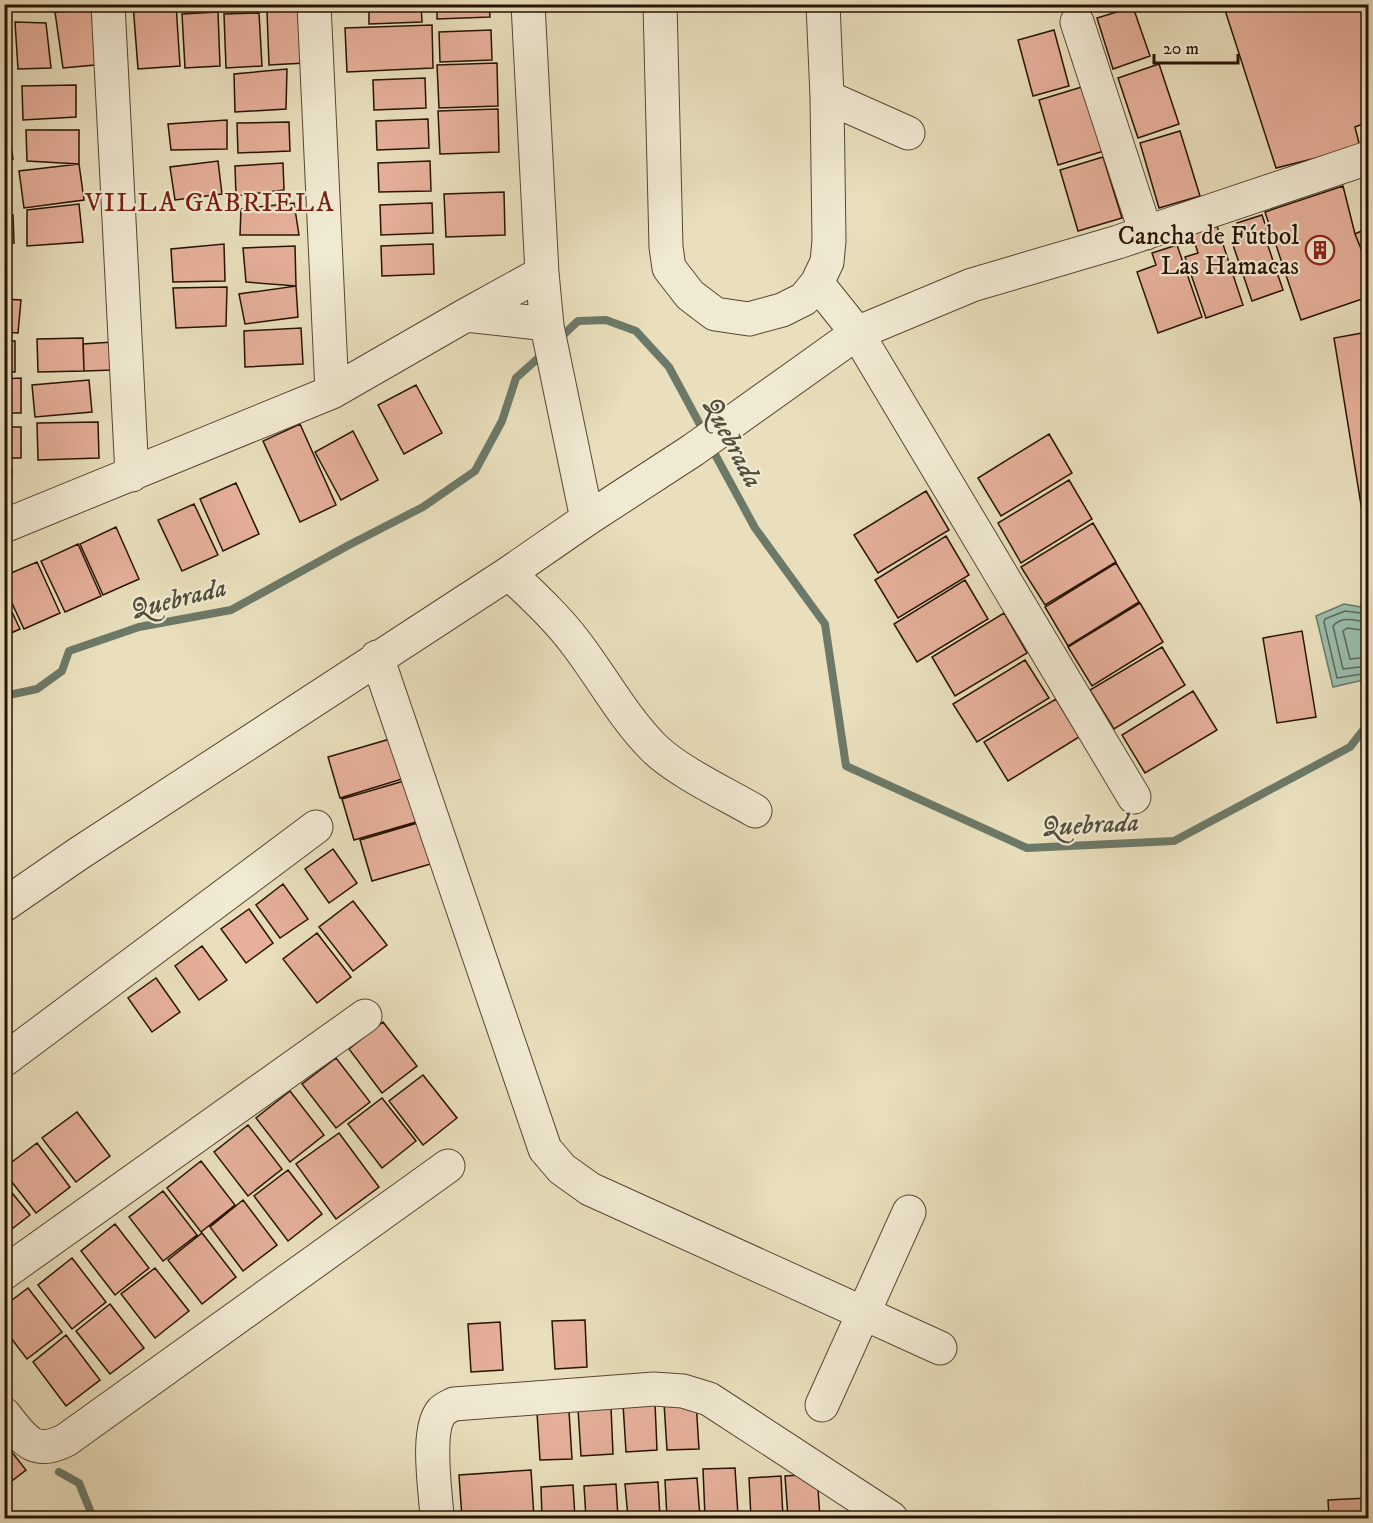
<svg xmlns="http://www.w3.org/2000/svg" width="1373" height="1523" viewBox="0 0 1373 1523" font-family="'IM FELL DW Pica',serif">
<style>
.water{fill:#99bdab;stroke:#6c7968;stroke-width:1.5}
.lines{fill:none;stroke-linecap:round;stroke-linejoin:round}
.shore{stroke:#606858;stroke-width:1.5}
.stream{stroke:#6c7968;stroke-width:8}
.building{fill:#e6b09a;stroke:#281304;stroke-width:1.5}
.minor-casing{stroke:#584632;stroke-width:35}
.minor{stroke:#f1ead3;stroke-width:33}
.labels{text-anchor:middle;stroke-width:4.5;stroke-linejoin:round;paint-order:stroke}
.poi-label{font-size:26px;fill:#281304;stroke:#f1ead3;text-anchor:end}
.neighbourhood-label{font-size:27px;letter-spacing:1.5px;fill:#7a1f14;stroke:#f1ead3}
.water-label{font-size:27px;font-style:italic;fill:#504e3e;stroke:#f1ead3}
</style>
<rect width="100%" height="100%" fill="#e9dfbc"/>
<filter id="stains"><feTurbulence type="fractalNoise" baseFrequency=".00333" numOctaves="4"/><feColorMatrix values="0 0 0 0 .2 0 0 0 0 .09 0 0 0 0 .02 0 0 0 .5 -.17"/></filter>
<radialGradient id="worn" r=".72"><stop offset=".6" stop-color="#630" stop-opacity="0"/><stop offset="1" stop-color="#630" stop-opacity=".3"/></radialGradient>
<path class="water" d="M1344,604L1366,608L1368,619V679L1333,687L1316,616Z"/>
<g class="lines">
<path class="shore" d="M1368,614L1345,611L1325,619L1324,622L1337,678L1368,673
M1368,622C1355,621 1343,615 1333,626L1343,669L1368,666
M1368,631L1347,628L1343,631L1350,659L1368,657"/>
<path class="stream" d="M559,339L578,321L606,320L636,331L669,367L704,432
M711,447L755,528L825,624L846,766L1027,848L1174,841L1350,747L1368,724
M4,696L37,689L62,671L69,651L139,627L231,610L349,545L423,507L475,471L502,421L516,378L545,352
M59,1472L79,1483L90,1510V1518"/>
</g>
<path class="building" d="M133,4H176L180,66L138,69Z
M369,4H421L422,22L369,24Z
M437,4H489L490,17L437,19Z
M1223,4H1368V122L1355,127L1360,147L1276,168Z
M1133,7L1150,56L1113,69L1097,18Z
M302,9L305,63L269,65L267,11Z
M92,10L95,65L63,68L55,12Z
M218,12L220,66L185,68L182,14Z
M259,13L262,66L226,68L224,14Z
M15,22L46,23L51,68L18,69Z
M4,23L9,78L4,77Z
M432,25L433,68L347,72L345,28Z
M491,30L492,60L440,62L439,32Z
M1054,30L1069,86L1033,96L1018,40Z
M497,63L498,106L439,108L437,65Z
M1159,64L1179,124L1138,138L1118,78Z
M287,69L286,109L235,112L234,74Z
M425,78L426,108L374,110L373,80Z
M4,83H6L11,119H4Z
M76,85V117L23,120L22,86Z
M1085,86L1104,151L1058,165L1039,100Z
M498,109L499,152L440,154L438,111Z
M428,119L429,148L377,150L376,121Z
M227,120V149L171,150L168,124Z
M289,122L290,151L238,153L237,123Z
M26,130H79V164L27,161Z
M1180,131L1200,196L1159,208L1140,143Z
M4,133H9L13,159H4Z
M1103,157L1122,218L1078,231L1060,170Z
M218,161L222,194L175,200L170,167Z
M430,161L431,191L379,192L378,163Z
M283,163L284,190L236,196L235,166Z
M79,164L84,200L24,208L19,171Z
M4,174H11V199L4,200Z
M1343,186L1355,234L1368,266V297L1301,320L1265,212Z
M504,192L505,235L446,237L444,194Z
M294,203L299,235H240L241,209Z
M432,203L433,233L381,235L380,205Z
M79,204L83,242L27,246V210Z
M4,215H13L14,243L4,244Z
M1262,215L1271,242L1267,243L1283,290L1252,301L1232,242L1243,239L1237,223Z
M1217,226L1243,305L1206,318L1185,257L1198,253L1192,234Z
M1368,228V266L1355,234Z
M224,244L225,281L173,282L171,249Z
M433,244L434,274L382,276L381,246Z
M1177,245L1202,317L1158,333L1137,272L1156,265L1152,253Z
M295,246L296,286L246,282L243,248Z
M4,256H9L8,287H4Z
M296,286L298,317L245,324L239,294Z
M227,287L226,326L176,328L173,288Z
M4,299L21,300L18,333L4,332Z
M301,328L303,364L245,367L244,331Z
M1368,332V548L1334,338Z
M83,338L84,371L38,372L37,339Z
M4,341H15V372H4Z
M113,342L114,370L84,371L83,344Z
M21,378V413H4V379Z
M89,380L92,412L35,417L32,385Z
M416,385L442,433L404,454L378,405Z
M98,422L99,458L38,460L37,423Z
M300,424L336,505L300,522L263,441Z
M4,427H21V458H4Z
M353,431L378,480L341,500L315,452Z
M1049,434L1072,473L1001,516L978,478Z
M4,468L12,469L10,504H4Z
M1069,480L1092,519L1021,563L998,523Z
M236,483L259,534L223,551L200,499Z
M926,491L949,530L878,573L854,535Z
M194,504L218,555L182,571L158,520Z
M1093,523L1116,562L1045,605L1021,567Z
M116,527L139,579L103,595L80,544Z
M946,536L969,575L898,618L875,580Z
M78,544L101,596L65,612L41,561Z
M37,562L60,613L24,629L4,586V576Z
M1116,563L1139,602L1068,646L1045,607Z
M965,580L988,619L917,662L894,624Z
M4,595L20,629L4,636Z
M1140,603L1163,642L1092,686L1068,647Z
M1004,613L1027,653L955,696L932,657Z
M1302,631L1316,717L1277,723L1263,638Z
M1162,647L1185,685L1114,729L1090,690Z
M1025,660L1049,698L977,742L953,704Z
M1193,691L1217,730L1145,773L1122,735Z
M1056,699L1079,737L1008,781L984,742Z
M390,739L402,779L340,798L328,757Z
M404,781L416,822L354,840L342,799Z
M421,822L434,863L372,881L360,840Z
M333,849L357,883L329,903L305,869Z
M283,884L308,919L280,938L256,905Z
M353,901L387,945L353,971L319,927Z
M249,909L273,943L246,963L221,929Z
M317,933L351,977L317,1003L283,959Z
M202,946L227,980L199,1000L175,966Z
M156,978L180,1012L152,1032L128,998Z
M383,1022L417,1066L382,1093L349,1049Z
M336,1058L370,1102L336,1128L302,1084Z
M423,1075L457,1118L423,1145L389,1101Z
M290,1091L324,1135L290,1162L256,1118Z
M382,1098L416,1141L382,1168L348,1124Z
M77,1112L110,1156L76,1182L42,1138Z
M248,1125L282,1169L248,1196L214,1152Z
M339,1133L379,1187L336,1219L296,1164Z
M37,1143L70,1187L36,1213L4,1172V1168Z
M201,1161L235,1205L201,1232L167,1188Z
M288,1170L322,1214L288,1241L254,1196Z
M4,1183L30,1215L4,1235Z
M163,1191L197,1235L163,1261L129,1217Z
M243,1200L277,1245L243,1271L210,1227Z
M115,1224L149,1268L115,1295L81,1251Z
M202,1233L236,1277L202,1304L168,1260Z
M72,1258L106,1302L72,1329L38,1285Z
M155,1268L189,1311L155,1338L121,1294Z
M28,1288L62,1332L27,1359L4,1329V1306Z
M110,1304L144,1348L110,1374L76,1331Z
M585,1320L587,1367L555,1369L552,1321Z
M500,1322L503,1370L471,1372L468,1324Z
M66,1335L100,1380L66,1406L33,1362Z
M696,1401L699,1449L667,1450L664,1403Z
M655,1403L657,1450L626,1452L623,1404Z
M611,1407L613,1454L581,1456L578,1409Z
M569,1411L572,1459L540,1460L537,1413Z
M4,1442L26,1470L4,1487Z
M735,1468L738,1515L705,1517L703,1469Z
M531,1470L534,1518H462L459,1475Z
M817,1474L820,1518H788L785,1476Z
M781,1476L783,1518H751L749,1478Z
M697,1478L700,1518H667L665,1480Z
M658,1482L660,1518H628L625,1484Z
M616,1484L618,1518H586L584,1486Z
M573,1485L575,1518H542L541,1487Z
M1368,1498V1518H1329L1328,1500Z"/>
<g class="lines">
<g class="minor-casing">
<path id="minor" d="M108,4L132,475
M314,4L332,392
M528,4L542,273L547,326L587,519
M660,4L666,247L669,268L690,295L715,314L749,319L782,310L804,299L817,283L827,262L829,241L827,97L823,4
M1077,22L1146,233
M827,97L908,133
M817,283L857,333L1134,797
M466,315L547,324
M4,526L332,392L466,315L542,273
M509,573C532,595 556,617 575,642C602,677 623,717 654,748C677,771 726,794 755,811
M377,657L545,1149L562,1169L590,1189L940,1348
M4,905L78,854L509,573L587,519L693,450L857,333L972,285L1118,242L1368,158
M4,1060L316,827
M4,1273L365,1016
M822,1405L909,1212
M4,1414C24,1439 33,1457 66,1440L448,1166
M437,1518C436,1493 425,1430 442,1411C445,1408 450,1406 454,1404L654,1389L683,1391L709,1399L891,1518"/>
</g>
<use href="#minor" class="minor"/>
</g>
<defs>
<g id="building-ring" transform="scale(1.5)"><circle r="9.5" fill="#f1ead3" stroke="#8f2418" stroke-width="1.5"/><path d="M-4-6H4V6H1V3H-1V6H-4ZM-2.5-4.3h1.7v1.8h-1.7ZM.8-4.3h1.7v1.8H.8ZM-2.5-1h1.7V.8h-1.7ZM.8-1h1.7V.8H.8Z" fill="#8f2418"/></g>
</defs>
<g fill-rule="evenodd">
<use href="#building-ring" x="1320" y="250"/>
</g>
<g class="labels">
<g class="poi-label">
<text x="1299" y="244">Cancha de Fútbol<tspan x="1299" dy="30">Las Hamacas</tspan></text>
</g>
<g class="neighbourhood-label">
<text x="210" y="211">VILLA GABRIELA</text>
</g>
<g class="water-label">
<text transform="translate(733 442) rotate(62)" y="9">Quebrada</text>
<text transform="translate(178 598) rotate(-14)" y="9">Quebrada</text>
<text transform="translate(1090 824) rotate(-3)" y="9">Quebrada</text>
</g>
</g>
<rect width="1373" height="1523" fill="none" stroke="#e9dfbc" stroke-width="24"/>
<rect x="6" y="6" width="1361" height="1511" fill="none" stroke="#281304" stroke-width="3"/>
<rect x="12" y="12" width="1349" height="1499" fill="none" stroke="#281304" stroke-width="1.5"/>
<path d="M1154 54v9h84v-9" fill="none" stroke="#281304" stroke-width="3"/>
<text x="1163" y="54" font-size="18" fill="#281304" stroke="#f1ead3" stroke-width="4.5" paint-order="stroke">20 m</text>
<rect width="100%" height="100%" filter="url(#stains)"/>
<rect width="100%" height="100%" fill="url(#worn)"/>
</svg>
